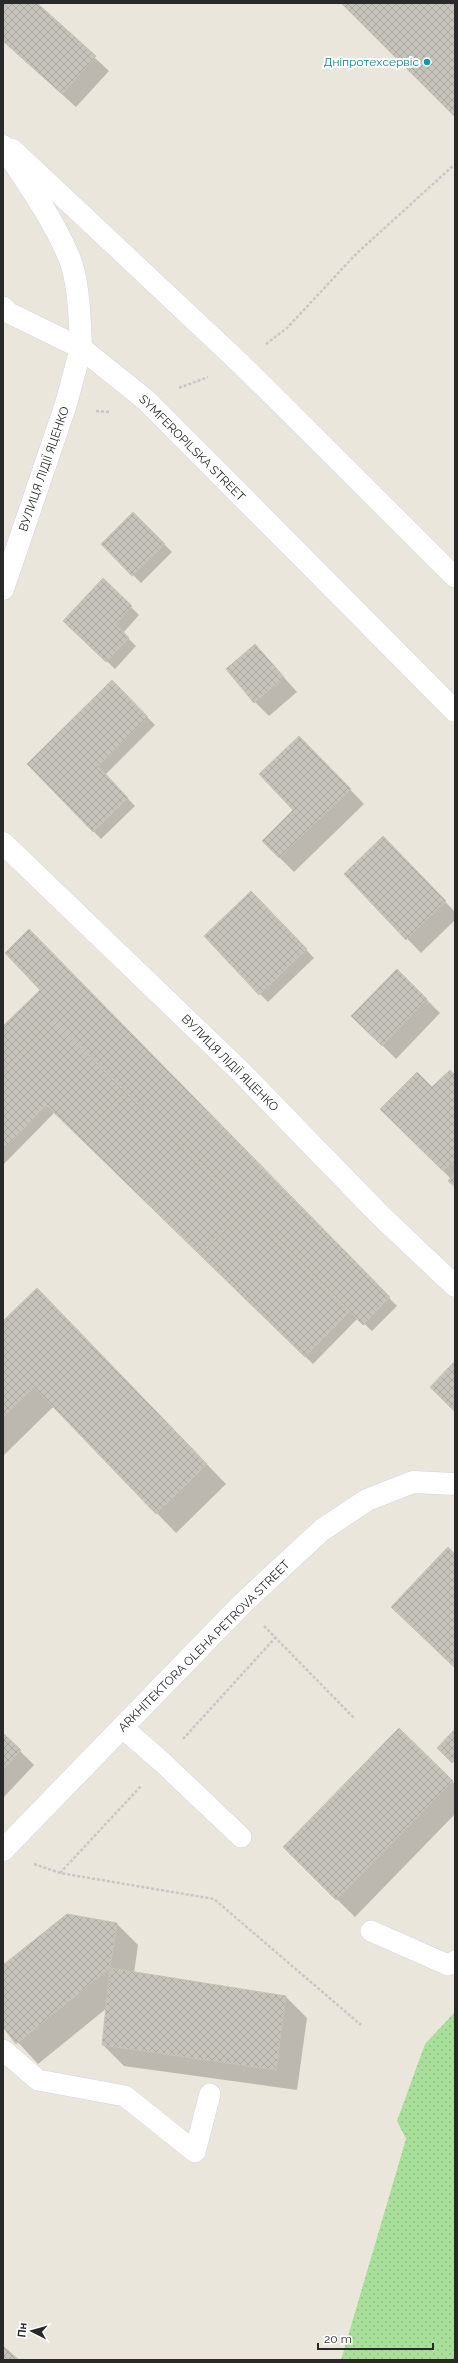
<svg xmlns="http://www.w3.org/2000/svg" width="458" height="2363" viewBox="0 0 458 2363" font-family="Raleway,sans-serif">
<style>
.park{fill:url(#park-dots)}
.shadow{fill:#0003}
.building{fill:url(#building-cross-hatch);stroke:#c6c2b5}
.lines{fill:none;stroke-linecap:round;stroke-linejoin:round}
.service-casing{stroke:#d1d2e1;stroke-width:22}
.minor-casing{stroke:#d1d2e1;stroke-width:23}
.tertiary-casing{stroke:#d1d2e1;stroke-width:23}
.path{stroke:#c7c7c7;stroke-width:2.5;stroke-dasharray:3 2;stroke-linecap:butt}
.service{stroke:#fff;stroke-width:21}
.minor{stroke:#fff;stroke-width:22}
.tertiary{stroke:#fff;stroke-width:22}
.culture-dot{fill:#0f9aa8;stroke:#fff;stroke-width:1.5}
.labels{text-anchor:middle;stroke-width:4;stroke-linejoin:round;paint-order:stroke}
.culture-label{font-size:12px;fill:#0d838f;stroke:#fff;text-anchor:end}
.street-label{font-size:12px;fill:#292929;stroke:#fff}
</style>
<defs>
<pattern id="park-dots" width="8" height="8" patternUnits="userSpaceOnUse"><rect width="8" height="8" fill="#a8df9a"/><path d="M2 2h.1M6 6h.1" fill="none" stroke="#91bf85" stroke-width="1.8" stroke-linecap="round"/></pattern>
<pattern id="building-cross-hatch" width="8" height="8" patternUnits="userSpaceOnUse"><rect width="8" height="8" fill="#c6c3bb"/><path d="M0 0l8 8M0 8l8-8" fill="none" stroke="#aaa8a1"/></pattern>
</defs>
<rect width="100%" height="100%" fill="#ebe6db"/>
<path class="park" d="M455,2012V2360H341L406,2139L397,2121L425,2044Z"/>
<path class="shadow" d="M3,3H36L109,71L76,107L3,41Z
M133,513L172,552L141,583L102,544Z
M103,580L139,615L123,633L136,646L115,669L72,628Z
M255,645L297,692L269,716L255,702Z
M112,681L155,725L105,775L135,806L101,839L28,764Z
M313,751L364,804L294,872L263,841L295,810Z
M397,851L455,912V920L421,953L345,874Z
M259,900L314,958L268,1002L260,994Z
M29,931L397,1306L372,1331L358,1318L313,1364L55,1112L3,1165V1028L42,990Z
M397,970L440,1013L396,1059L353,1016Z
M455,1076V1186L451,1179L382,1109L432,1088Z
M37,1289L226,1484L176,1533L54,1406L3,1456V1322Z
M399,1730L455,1784V1814L355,1917L284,1847Z
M3,1734L34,1765L3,1798Z
M117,1924L138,1945L134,1973L286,1997L307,2018L297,2090L124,2066L103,2045L107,2008L38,2064L3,2026V1966Z"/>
<path class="building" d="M3,3H37L96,56L62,94L3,41Z
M341,3H452L455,6V117Z
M133,512L165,544L132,576L101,544Z
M103,578L132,606L116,624L129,638L106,662L63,621Z
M255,644L284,677L254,703L226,669Z
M112,680L148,717L98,766L128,798L93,832L27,764Z
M299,736L351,789L279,858L262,841L293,810L259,774Z
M383,836L446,901L406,940L344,874Z
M251,891L307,949L259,995L204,936Z
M29,929L390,1297L363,1325L53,1021L3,1072V1026L40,990L5,953Z
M397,969L427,999L382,1046L351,1016Z
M53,1021L126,1093L81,1139L46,1105L3,1150V1072Z
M450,1070L455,1075V1159L443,1171L380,1109L417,1072L432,1087Z
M126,1093L245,1209L200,1255L81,1139Z
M455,1173V1187L448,1181Z
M245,1209L350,1311L305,1357L200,1255Z
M37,1288L207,1464L156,1514L34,1387L3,1417V1321Z
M455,1361V1412L430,1387Z
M448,1547L455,1554V1668L391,1607Z
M399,1728L453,1781L336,1900L283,1847Z
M455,1729V1760L452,1763L437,1748Z
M3,1733L21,1750L3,1770Z
M67,1914L117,1923L110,1968L16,2044L3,2027V1965Z
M110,1968L286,1996L276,2070L102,2045Z
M3,2346L19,2360H3Z"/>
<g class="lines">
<g class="service-casing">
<path id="service" d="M12,149L241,364L455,577
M3,307L9,313L81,348
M123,1728L162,1762L241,1837
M371,1931L448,1965L455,1961
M3,2050L38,2080L125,2096L195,2152L210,2094"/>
</g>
<g class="minor-casing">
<path id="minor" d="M3,589L66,404L81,348
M3,843L240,1071L381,1216L455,1286
M3,1850L243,1603L322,1530L367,1500L413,1482L455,1484"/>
</g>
<g class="tertiary-casing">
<path id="tertiary" d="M3,146C26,181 52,217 69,257C79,280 80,322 81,348L147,401L455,711"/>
</g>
<path class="path" d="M266,344L287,328L356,254L455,164
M179,388L208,377
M96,411L109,412
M264,1626L355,1719
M183,1739L275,1638
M34,1864L60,1873L214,1899L361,2025
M60,1873L141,1786"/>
<use href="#service" class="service"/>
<use href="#minor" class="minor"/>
<use href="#tertiary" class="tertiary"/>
</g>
<circle class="culture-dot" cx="427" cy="62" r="4"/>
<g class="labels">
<g class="culture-label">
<text x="419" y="66">Дніпротехсервіс</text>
</g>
<g class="street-label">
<text transform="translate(192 448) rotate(45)" y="4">SYMFEROPILSKA STREET</text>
<text transform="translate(44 469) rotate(-71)" y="4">ВУЛИЦЯ ЛІДІЇ ЯЦЕНКО</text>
<text transform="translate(230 1063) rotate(45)" y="4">ВУЛИЦЯ ЛІДІЇ ЯЦЕНКО</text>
<text transform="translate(204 1646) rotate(-45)" y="4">ARKHITEKTORA OLEHA PETROVA STREET</text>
</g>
</g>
<rect width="458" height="2363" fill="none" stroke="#292929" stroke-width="8"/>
<g transform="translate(32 2331) rotate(276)" stroke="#ffffff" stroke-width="3" paint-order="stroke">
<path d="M0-3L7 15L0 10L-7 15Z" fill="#292929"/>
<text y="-6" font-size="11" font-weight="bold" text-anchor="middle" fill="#292929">Пн</text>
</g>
<path d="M318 2343v6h115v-6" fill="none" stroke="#292929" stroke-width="2"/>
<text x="324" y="2343" font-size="12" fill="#292929" stroke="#ffffff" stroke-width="3" paint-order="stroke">20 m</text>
</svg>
